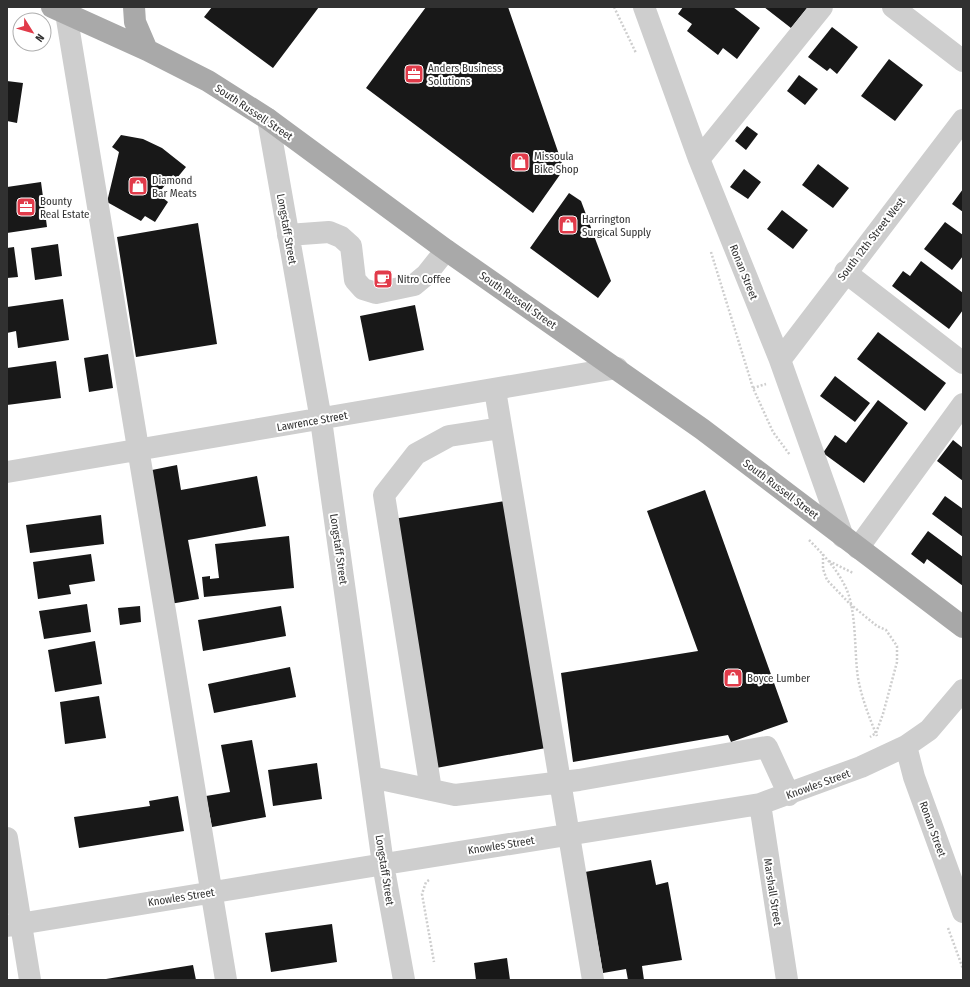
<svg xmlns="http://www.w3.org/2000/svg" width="970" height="987" viewBox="0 0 970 987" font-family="'Fira Sans Condensed',sans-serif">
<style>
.building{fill:#181818}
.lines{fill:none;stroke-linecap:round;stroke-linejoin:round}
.path{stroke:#cecece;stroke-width:2.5;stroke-dasharray:2 2;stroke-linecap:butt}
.minor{stroke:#cecece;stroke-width:22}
.major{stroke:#a9a9a9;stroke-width:22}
.labels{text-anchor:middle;stroke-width:4;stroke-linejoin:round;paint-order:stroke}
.poi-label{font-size:11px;fill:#313131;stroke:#fff;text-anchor:start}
.street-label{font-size:11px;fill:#313131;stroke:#fff}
</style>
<rect width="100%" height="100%" fill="#fff"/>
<path class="building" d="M212,7H319L273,68L204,17Z
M426,7H508L564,169L533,213L366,88Z
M683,7H733L760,28L737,59L723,48L718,55L687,31L692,24L678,14Z
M764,7H806L807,8L791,28Z
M832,27L858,47L837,74L830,68L827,71L808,57Z
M889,59L923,85L895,121L861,96Z
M799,75L818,89L805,105L787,91Z
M7,81L23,83L17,123L7,121Z
M747,126L758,134L746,150L735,141Z
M121,135L143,139L162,148L186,167L177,178L173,175L158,194L168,202L155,222L145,216L141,221L107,202L119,152L112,147Z
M818,164L849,188L833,208L802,185Z
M744,169L761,182L748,199L730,187Z
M41,182L47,227L7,233V187Z
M963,189V212L952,204Z
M569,193L581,201L611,281L598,298L530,248Z
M782,210L808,230L793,249L767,229Z
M945,222L963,235V256L952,270L924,249Z
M198,223L217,344L136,357L117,237Z
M58,244L62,276L35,280L31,248Z
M14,247L18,277L7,278V248Z
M921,261L963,293V310L949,329L892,286L903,271L910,276Z
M389,272L392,284L376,286L374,275Z
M63,299L69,340L18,348L16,331L7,333V307Z
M415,305L424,350L369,361L360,316Z
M878,332L946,383L925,411L857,359Z
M108,354L113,388L89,392L84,358Z
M56,361L61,398L7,405V368Z
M835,376L870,403L855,422L820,396Z
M878,400L908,423L864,483L823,453L835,435L846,443Z
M953,440L963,448V481L937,461Z
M177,465L181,490L257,476L266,526L188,540L199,599L170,604L147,471Z
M705,490L788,722L731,742L728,735L573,762L561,673L698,651L647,511Z
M945,496L963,509V537L932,514Z
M505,501L546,748L436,768L393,519Z
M101,515L104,544L30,553L26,525Z
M928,531L963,557V586L927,559L924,564L911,554Z
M289,536L294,588L204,597L202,577L210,576V579L219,578L215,544Z
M91,554L95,581L69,585L71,594L38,599L33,562Z
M87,604L91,632L44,639L39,611Z
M140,606L141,622L120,625L118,608Z
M281,606L286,636L203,651L198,620Z
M95,641L102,684L55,692L48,650Z
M290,667L296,697L214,713L208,684Z
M99,696L106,738L65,744L60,702Z
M252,740L266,817L212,827L206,796L230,792L221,745Z
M317,763L322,799L273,806L268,770Z
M178,796L184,831L79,848L74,817L150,806L149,801Z
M651,860L656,885L668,882L682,960L642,966L644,980H628L626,969L603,973L585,872Z
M332,924L337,962L271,972L265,933Z
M507,958L510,980H476L474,963Z
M193,965L196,980H107L106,979Z"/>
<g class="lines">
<path class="path" d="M614,7L636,53
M711,252L753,388L773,432L790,455
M753,388L766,384
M809,540C824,555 837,569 846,588C857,612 854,652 858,678C862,699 869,717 877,736
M823,554V569L827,580L850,604L877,626L886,630L897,646V662L883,714L876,733L870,737
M829,561L853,573
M429,880L426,882L422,894L434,962
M948,928L963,969"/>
<path class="minor" d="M644,7L699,159L780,360L843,537
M893,7L963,61
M66,13L226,980
M268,119L321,420L383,864L404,980
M699,159L822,7
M288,235L329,232L341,237L351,246L355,280L363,289L376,293L414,285L426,275L446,250
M845,272L963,363
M780,360L963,120
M495,390L593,980
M7,472L617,368
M858,548L963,404
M906,746L914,777L963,912
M371,777L455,795L579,780L767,747L789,795
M431,790L384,495L416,454L449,436L501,428
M760,804L787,980
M7,838L30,980
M7,926L366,867L760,804L861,767L906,746L929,730L963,690"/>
<path class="major" d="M52,7L147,50L208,81L268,119L446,250L702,429L963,627
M134,7L135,22L147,50"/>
</g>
<defs>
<g id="office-square" transform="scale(1)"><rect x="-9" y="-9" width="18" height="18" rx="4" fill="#e13b4a" stroke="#fff"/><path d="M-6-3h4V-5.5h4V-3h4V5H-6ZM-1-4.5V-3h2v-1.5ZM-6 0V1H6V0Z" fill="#fff"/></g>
<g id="shop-square" transform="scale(1)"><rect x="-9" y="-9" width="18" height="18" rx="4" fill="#e13b4a" stroke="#fff"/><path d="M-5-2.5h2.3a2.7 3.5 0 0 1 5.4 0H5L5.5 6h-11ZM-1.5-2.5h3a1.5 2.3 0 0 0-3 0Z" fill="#fff"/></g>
<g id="cafe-square" transform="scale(1)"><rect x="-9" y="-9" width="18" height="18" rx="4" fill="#e13b4a" stroke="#fff"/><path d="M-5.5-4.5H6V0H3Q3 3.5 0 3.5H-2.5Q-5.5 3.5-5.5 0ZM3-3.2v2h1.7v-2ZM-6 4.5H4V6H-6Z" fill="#fff"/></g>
</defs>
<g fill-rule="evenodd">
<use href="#office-square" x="414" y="74"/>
<use href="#shop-square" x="520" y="162"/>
<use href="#shop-square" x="138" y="186"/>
<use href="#office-square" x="26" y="207"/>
<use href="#shop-square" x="568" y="225"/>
<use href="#cafe-square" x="383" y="279"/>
<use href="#shop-square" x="733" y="678"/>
</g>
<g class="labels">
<g class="poi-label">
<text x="428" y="72">Anders Business<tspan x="428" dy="13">Solutions</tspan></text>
<text x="534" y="160">Missoula<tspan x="534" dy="13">Bike Shop</tspan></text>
<text x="152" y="184">Diamond<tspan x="152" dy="13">Bar Meats</tspan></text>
<text x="40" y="205">Bounty<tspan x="40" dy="13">Real Estate</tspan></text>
<text x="582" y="223">Harrington<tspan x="582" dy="13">Surgical Supply</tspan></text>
<text x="397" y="283">Nitro Coffee</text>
<text x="747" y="682">Boyce Lumber</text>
</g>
<g class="street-label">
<text transform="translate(254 112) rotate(34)" y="4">South Russell Street</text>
<text transform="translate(287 229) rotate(80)" y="4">Longstaff Street</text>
<text transform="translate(871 239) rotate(-52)" y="4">South 12th Street West</text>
<text transform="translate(744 272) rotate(68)" y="4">Ronan Street</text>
<text transform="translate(518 300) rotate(35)" y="4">South Russell Street</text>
<text transform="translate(312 421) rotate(-10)" y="4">Lawrence Street</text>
<text transform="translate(781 489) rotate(37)" y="4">South Russell Street</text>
<text transform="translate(339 549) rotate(82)" y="4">Longstaff Street</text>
<text transform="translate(818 784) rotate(-20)" y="4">Knowles Street</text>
<text transform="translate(933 829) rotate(70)" y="4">Ronan Street</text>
<text transform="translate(501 845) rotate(-9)" y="4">Knowles Street</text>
<text transform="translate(385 870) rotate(81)" y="4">Longstaff Street</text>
<text transform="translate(773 892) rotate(81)" y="4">Marshall Street</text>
<text transform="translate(181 897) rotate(-9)" y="4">Knowles Street</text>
</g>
</g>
<rect width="970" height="987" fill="none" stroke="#313131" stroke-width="16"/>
<g transform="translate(32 32) rotate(127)"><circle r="19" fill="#ffffff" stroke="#adadad"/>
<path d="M0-3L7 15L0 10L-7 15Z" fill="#e13b4a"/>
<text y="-6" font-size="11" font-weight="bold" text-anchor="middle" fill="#313131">N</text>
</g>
</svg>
